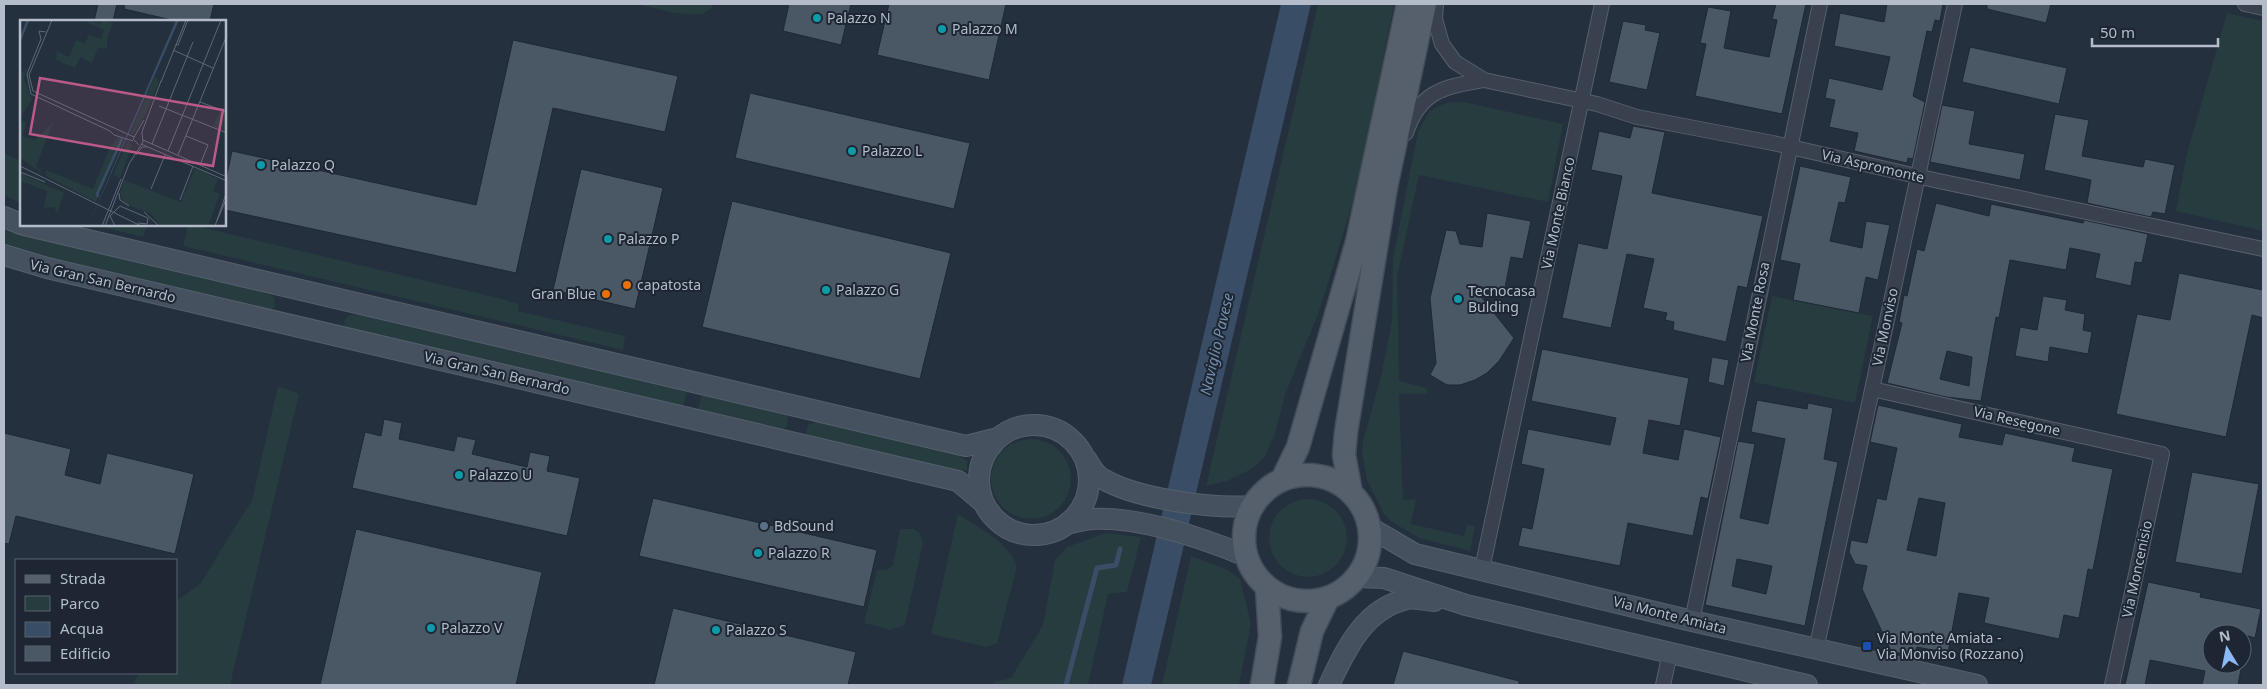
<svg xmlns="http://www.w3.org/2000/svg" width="2267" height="689" viewBox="0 0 2267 689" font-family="'Noto Sans',sans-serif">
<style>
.green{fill:#263c3e}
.water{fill:#394e66}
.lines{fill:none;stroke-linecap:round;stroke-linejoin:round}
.stream{stroke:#394e66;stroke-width:5}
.building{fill:#4a5765;stroke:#1f2834;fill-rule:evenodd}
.street-casing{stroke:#565f6b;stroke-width:16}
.secondary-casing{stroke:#565f6b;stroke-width:22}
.primary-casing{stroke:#444d59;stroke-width:25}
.street{stroke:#38414d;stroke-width:14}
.secondary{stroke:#465160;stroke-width:20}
.primary{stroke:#56606d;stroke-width:22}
.culture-dot{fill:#0f9aa8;stroke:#1d2632;stroke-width:2}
.food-dot{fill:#e8710a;stroke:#1d2632;stroke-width:2}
.service-dot{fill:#5c6f8a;stroke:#1d2632;stroke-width:2}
.transit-dot{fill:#1a4fb4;stroke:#1d2632;stroke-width:2}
.labels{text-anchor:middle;stroke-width:4;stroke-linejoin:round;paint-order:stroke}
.poi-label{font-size:14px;fill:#b3bcc8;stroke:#1d2632;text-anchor:start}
.street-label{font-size:14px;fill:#b3bcc8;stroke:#1d2632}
.water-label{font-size:15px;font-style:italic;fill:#748eab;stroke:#1d2632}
.inset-river{fill:none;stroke:#394e66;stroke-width:2.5}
.inset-road{fill:none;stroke:#5d6875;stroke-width:1}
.view{fill:#bc5a87;fill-opacity:0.15;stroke:#bc5a87;stroke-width:2.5}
.inset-edge{fill:none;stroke:#b3bcc8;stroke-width:2.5}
</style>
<rect width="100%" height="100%" fill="#24303d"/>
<path class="green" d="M637,4H713L712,8L702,14H689L674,13Z
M1318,4H1394L1359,182L1320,309L1285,395L1275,434L1264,458L1252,469L1227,481L1206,486Z
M2227,13L2263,21V231L2176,211L2186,157Z
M1450,102H1464L1563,124L1548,202L1419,175L1397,278L1399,381L1427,388V394H1399L1403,500L1416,499L1411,524L1464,536L1467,524L1475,526L1470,551L1419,538L1391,521L1384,514L1367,480L1362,453L1363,441L1381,376L1392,321L1393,259L1418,131L1430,111L1438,106Z
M4,153L21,161V203L4,195Z
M4,224L38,238L257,290L274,297L275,307L270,311L93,271L4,246Z
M94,225H147L143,237Z
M188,225H205V228L502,299L518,304V311L625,336L623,350L183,246Z
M1772,296L1873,316L1855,403L1754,382Z
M349,315H360L687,392L683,407L345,329L344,321Z
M278,386L299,394L230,685H133L139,673H176V601L200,584L252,500Z
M701,395L786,414L788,417L787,427L781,429L698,409Z
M819,421L957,454L967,461V470L958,472L811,436L806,433L808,425Z
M991 479a40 40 0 1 1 80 0a40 40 0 1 1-80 0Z
M1269 538a39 39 0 1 1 78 0a39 39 0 1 1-78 0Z
M958,514C978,528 1010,542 1017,567L997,643L987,647L931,634Z
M900,529H914L919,533L923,542L905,625L890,630L864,623L877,570H887L893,565Z
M1106,533L1141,537L1127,592L1108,594L1088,685H993L994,682L1011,678L1043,625L1055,560L1067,547Z
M1191,556L1226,569L1240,579L1251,624L1239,685H1162Z"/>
<path class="water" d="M1281,4H1311L1151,685H1122Z"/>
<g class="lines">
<path class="stream" d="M1066,685L1097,568L1116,565L1120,549"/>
</g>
<path class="building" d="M98,4H117L113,21H94Z
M125,4H214L210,21H176L124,9Z
M789,4H851L841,45L783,31Z
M889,4H1006L989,80L877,55Z
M1776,4H1806L1782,114L1695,96L1706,44L1700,43L1708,7L1731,11L1724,48L1769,57L1777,20L1772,19Z
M1887,4H1943L1940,21L1935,20L1932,32L1927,31L1913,96L1925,102L1913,159L1908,158L1907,163L1854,151L1858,133L1829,127L1835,100L1825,98L1829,78L1882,90L1890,57L1834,46L1840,13L1884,22Z
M1987,4H2051L2046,23L1987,9Z
M1623,21L1646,25L1645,30L1660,33L1647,90L1609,82Z
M513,40L678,76L665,132L553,108L516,273L225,210V184L232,151L476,205Z
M1970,47L2067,68L2059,104L1962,82Z
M750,93L970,143L954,209L735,158Z
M1942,105L1975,111L1969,144L2025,154L2020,180L1930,162Z
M2055,114L2089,120L2082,156L2143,167L2145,159L2175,165L2165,214L2153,212L2151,217L2087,203L2091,180L2044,170Z
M1633,126L1665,132L1652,193L1763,216L1747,288L1738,286L1726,342L1673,330L1674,322L1665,320L1667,313L1643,308L1654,259L1627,254L1611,328L1562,318L1578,243L1607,249L1622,176L1591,170L1599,131L1630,138Z
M1800,166L1851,177L1845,203L1839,202L1830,241L1862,248L1866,221L1890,225L1878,280L1866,277L1859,313L1793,300L1800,264L1780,260Z
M581,169L663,188L635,309L553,290Z
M732,201L951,253L920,379L702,327Z
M1936,203L1989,216L1991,204L2083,223L2084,220L2148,234L2142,263L2135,262L2131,286L2095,278L2100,254L2070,248L2066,270L2010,260L1999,318L1996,317L1981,401L1946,397L1887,383L1902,323L1899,322L1904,295L1907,296L1917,249L1924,251ZM1947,351L1972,357L1969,386L1940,379Z
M1487,213L1531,221L1523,259L1511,257L1504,293L1471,284L1514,338L1499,361L1487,373L1475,380L1460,385H1447L1430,375L1436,363L1430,298L1446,230L1456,231L1460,244L1482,247Z
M2179,273L2263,290V318L2252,315L2226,437L2116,414L2137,314L2170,320Z
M2043,296L2067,300L2065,310L2085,314L2083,330L2092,332L2088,354L2050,347L2048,362L2015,356L2020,327L2037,330Z
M1542,349L1689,378L1680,426L1649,420L1643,453L1678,460L1684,429L1721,437L1708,499L1701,497L1693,536L1628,523L1620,566L1518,546L1522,527L1532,529L1544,469L1521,464L1528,429L1610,445L1616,418L1531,401Z
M1712,357L1729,360L1724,386L1708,382Z
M1757,400L1807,409L1808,403L1833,408L1824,459L1838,462L1805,626L1705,605L1738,441L1755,444L1740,518L1768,524L1785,439L1751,432ZM1737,559L1772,566L1766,594L1732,586Z
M1878,405L1962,424L1959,437L2002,445L2005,433L2075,448L2072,461L2113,469L2093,570L2088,569L2079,618L2064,615L2059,639L1984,623L1989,598L1959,593L1948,653L1917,647L1914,657L1891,651L1862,589L1867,566L1855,564L1849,552L1851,540L1867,543L1877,498L1886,500L1897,448L1870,442ZM1919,498L1945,503L1936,556L1907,550Z
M384,419L402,423L399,439L454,451L457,436L476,440L472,454L527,467L530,452L550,456L547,471L580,478L567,536L352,488L365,432L381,436Z
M4,433L71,449L65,475L100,484L107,453L194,474L175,554L16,516L9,544L4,543Z
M2192,472L2259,484L2242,574L2175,562Z
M653,498L877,550L864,607L639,556Z
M356,529L542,572L516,685H320Z
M2148,582L2201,593L2200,597L2261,609L2255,638L2242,634H2212V664H2242L2238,685H2202L2205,671L2150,660L2145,685H2125Z
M673,608L856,652L848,685H654Z
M1403,651L1519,681V685H1393Z"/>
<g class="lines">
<g class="street-casing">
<path id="street" d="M1436,4L1435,19L1442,44L1455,62L1484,80L1597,104L1637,117L1773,143L1934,180L2263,249
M2245,4L2263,8
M1406,133C1420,90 1445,87 1484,80
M1872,389L2162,454L2112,685
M1482,569L1602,4
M1692,621L1820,4
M1816,650L1955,4
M1663,685L1670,653"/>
</g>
<g class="secondary-casing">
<path id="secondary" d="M4,217L21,224
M24,225L966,446L998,438
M4,255L47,268L958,481L984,503
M979 480a55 55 0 1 1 110 0a55 55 0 1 1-110 0Z
M1086,459C1091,466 1095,475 1103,479C1137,499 1213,509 1252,506
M1067,524C1076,522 1085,519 1094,519C1141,517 1202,538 1246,556
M1369,527L1415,554L1692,621L1977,685
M1357,577L1384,578L1466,605L1807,685
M1329,685C1346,649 1364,609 1407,599C1415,597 1426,601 1434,601"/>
</g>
<g class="primary-casing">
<path id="primary" d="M1244 538a63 63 0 1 1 126 0a63 63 0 1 1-126 0Z
M1282,480L1298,447L1357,242L1408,4
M1351,493L1344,455L1346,432L1386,187L1425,4
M1262,685L1270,637L1267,588
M1299,685L1312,631L1328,598"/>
</g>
<use href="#street" class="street"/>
<use href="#secondary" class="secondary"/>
<use href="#primary" class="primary"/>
</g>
<g class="culture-dot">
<circle cx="817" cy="18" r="5"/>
<circle cx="942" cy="29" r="5"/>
<circle cx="852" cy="151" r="5"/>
<circle cx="261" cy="165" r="5"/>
<circle cx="608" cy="239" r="5"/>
<circle cx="826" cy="290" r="5"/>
<circle cx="1458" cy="299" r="5"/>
<circle cx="459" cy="475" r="5"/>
<circle cx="758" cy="553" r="5"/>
<circle cx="431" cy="628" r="5"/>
<circle cx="716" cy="630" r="5"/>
</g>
<g class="food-dot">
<circle cx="627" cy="285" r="5"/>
<circle cx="606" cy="294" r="5"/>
</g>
<circle class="service-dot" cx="764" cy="526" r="5"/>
<rect class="transit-dot" x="1862" y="641" width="10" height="10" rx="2.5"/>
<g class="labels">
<g class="poi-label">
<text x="827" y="23">Palazzo N</text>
<text x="952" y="34">Palazzo M</text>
<text x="862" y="156">Palazzo L</text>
<text x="271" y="170">Palazzo Q</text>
<text x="618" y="244">Palazzo P</text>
<text x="637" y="290">capatosta</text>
<text x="836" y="295">Palazzo G</text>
<text x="1468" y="296">Tecnocasa<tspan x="1468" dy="16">Bulding</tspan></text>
<text x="596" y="299" text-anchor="end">Gran Blue</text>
<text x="469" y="480">Palazzo U</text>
<text x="774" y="531">BdSound</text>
<text x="768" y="558">Palazzo R</text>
<text x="441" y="633">Palazzo V</text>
<text x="726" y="635">Palazzo S</text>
<text x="1877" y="643">Via Monte Amiata -<tspan x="1877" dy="16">Via Monviso (Rozzano)</tspan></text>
</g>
<g class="street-label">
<text transform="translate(1873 166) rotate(13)" y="5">Via Aspromonte</text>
<text transform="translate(1558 213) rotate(-78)" y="5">Via Monte Bianco</text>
<text transform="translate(103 281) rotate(13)" y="5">Via Gran San Bernardo</text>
<text transform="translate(1755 312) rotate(-79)" y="5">Via Monte Rosa</text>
<text transform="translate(1885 327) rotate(-78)" y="5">Via Monviso</text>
<text transform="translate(497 373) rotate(13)" y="5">Via Gran San Bernardo</text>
<text transform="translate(2017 421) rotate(13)" y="5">Via Resegone</text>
<text transform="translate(2137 569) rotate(-78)" y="5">Via Moncenisio</text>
<text transform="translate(1670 615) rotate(14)" y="5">Via Monte Amiata</text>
</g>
<g class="water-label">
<text transform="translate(1217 344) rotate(-77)" y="5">Naviglio Pavese</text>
</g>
</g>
<g transform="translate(20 20)">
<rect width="206" height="206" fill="#24303d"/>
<path d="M69,0L81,4L83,0L93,3L87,18V28H78L72,43L60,37L55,48L36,40L37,31L49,37L56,20L65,24L69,14L81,19L84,10L68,3ZM6,50L4,59L12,79L0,99V52ZM135,56L139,61L127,92L114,114H110ZM200,91L206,94V112L193,106ZM37,93L16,146L25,155L0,138V100L6,102L3,116L15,120L33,102ZM98,117L104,118L76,182L26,156V150L73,169L90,127ZM108,120L112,126L100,158L93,155ZM175,148L198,159L193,171L200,174L188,206H140L131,194L104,183L100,174L104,160L161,182ZM0,153L44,173L37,193L34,187L24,188L27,171L0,161Z" fill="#263c3e"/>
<path d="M156,0H159L68,206Z" fill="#394e66"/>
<path class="inset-river" d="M0,20L8,0M78,177L77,174L102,119"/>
<path class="inset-road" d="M32,0L9,55L13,71L114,117M26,12L19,11L21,19L7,54L11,74L90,111L94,115L113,121M156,25H158L168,0M153,30L193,48M141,62L166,0M180,82L207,92M139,86L207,113M166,116L188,125L180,145M123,120L207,157M121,124L207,161M132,124L173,22M119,125L113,119L124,100M148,131L201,0M116,135L122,127H127M158,135L207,15M0,146L121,206M0,152L25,162M131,169L145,135M99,173L100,180L109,186M160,180L173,146M124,192L139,206M197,201L207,177M82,206L101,159M85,206L109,144L123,122L122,112L141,61M95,206L90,196L100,186L128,198L127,204L118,203M195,206L207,171"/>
<path class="view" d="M20,58L203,90L193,146L10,114Z"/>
<rect width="206" height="206" class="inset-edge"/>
</g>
<rect width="2267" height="689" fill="none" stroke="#b3bcc8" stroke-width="10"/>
<rect x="15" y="559" width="162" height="115" fill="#1d2632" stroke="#59626e"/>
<rect x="25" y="575" width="25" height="8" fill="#56606d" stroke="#59626e"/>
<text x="60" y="584" font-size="15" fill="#b3bcc8">Strada</text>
<rect x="25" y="596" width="25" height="15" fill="#263c3e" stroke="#59626e"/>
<text x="60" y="609" font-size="15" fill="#b3bcc8">Parco</text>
<rect x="25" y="622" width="25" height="15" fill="#394e66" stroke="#59626e"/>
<text x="60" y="634" font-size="15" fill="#b3bcc8">Acqua</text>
<rect x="25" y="646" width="25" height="15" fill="#4a5765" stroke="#59626e"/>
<text x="60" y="659" font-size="15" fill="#b3bcc8">Edificio</text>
<g transform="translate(2227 649) rotate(350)"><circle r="24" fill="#1d2632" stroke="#59626e"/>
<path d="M0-4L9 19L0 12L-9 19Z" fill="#8ab9f6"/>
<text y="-8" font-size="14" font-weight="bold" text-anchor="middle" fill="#b3bcc8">N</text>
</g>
<path d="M2092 38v8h126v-8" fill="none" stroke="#b3bcc8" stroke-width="2.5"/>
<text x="2100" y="38" font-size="15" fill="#b3bcc8" stroke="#1d2632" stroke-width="4" paint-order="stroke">50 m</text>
</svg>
